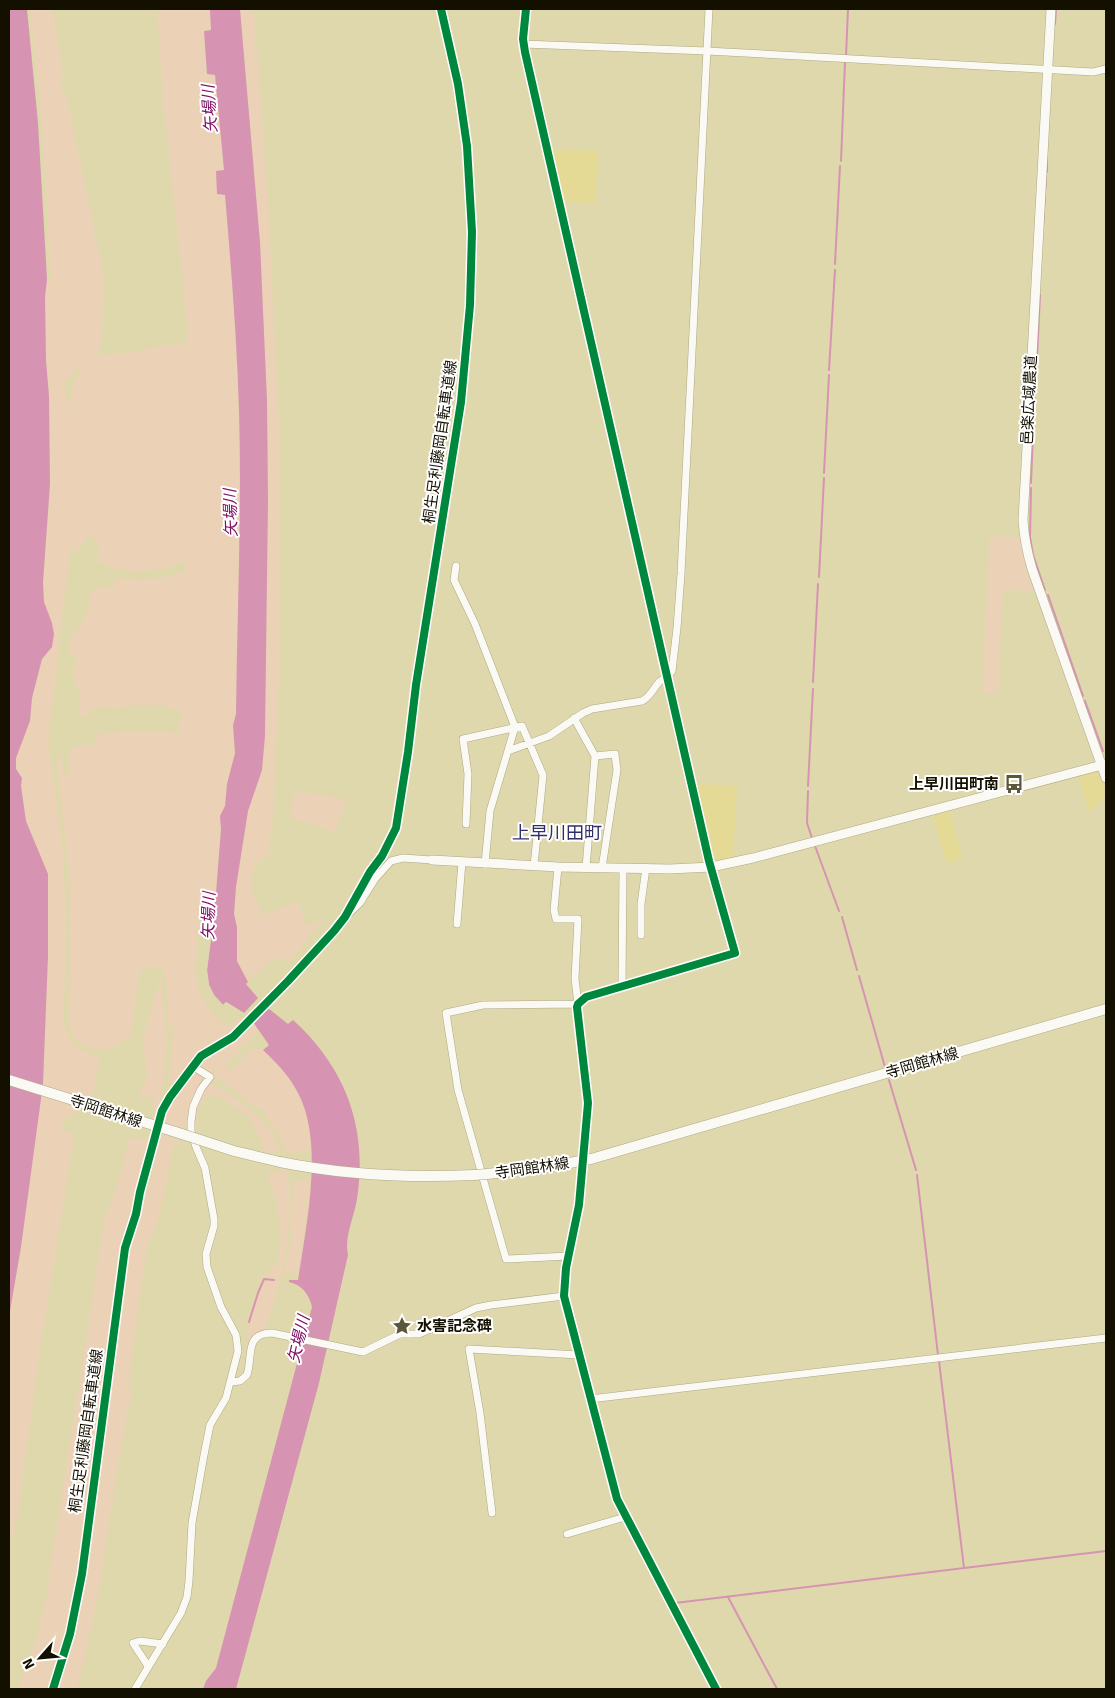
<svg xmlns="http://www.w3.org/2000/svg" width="1115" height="1698" viewBox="0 0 1115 1698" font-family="Signika,'Noto Sans JP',sans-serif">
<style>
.built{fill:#e4da95}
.green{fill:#ebd2b6;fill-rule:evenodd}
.water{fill:#d794b2}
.pier{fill:#dfd8ac}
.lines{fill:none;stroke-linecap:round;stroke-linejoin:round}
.stream{stroke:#d794b2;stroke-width:2}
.minor-casing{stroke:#ada884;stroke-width:8}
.tertiary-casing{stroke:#ada884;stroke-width:10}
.secondary-casing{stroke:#ada884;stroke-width:11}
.minor{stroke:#faf9f3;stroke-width:7}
.tertiary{stroke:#faf9f3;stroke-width:9}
.secondary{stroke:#faf9f3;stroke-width:10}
.secondary-bridge-casing{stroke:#ada884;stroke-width:11;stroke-linecap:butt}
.secondary-bridge{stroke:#faf9f3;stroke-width:10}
.cycleway-casing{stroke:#fff;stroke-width:11}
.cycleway{stroke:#00873e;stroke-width:8}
.labels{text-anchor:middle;stroke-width:4;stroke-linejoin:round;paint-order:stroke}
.street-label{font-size:15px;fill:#141000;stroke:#fff}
.poi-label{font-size:15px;font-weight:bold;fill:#141000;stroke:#fff;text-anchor:end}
.water-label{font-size:16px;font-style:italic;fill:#800f66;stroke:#fff}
.quarter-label{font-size:18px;fill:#302f69;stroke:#fff}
</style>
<rect width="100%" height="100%" fill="#dfd8ac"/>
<path class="built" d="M551,149L598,151L595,203L563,201Z
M1094,772L1099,774L1106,791V796L1089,812L1078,776Z
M697,784L737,786L733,859L715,862L713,859L695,787Z
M950,811L962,858L946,863L933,815Z"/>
<path class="green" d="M30,9H51L55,24L63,76L60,85L66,94L100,259L103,277L102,340L96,357L187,343L188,330L164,107L157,9H210L211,31L204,32L207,74L215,75L224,171H217V194H225C231,266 237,338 239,410C242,512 237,613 236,714L233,725L235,753L230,770L225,806L220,816L221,829L214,917L199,916L195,973C197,995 210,1017 230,1027L239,1018L245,1023L229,1037L204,1049L197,1056L179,1083L173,1085L169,1083L173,1026H169L168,1031C167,1015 170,980 161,968C151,964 147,966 139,973L130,1037C118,1049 96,1054 81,1044C74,1039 71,1031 69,1023L70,902L68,860L56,756L62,757L63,776H70L69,756L71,748L93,744L96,741L98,734C121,733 157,728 179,734L182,706L178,709L172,710C167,704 163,705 156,707C141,700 132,708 117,708C110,709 102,704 94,708C91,709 89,714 86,716L78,717L80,699L79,689L75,683L73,672L77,656L67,653L74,629L79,627C84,621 87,613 89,605C93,588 92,585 112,588L116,578C144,583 159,580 185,571L186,560C155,575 128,574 97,562L100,543L88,535L79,549L75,551L72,548L70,552L48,737L62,845L66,910L64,1022L70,1040L79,1049L100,1058L92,1095L83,1098C81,1102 79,1110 75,1113C63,1121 63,1116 62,1132H69L74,1136L39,1355L15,1534L9,1533V1317L21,1247L43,1084L48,956V874L26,821L21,786L22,778L16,769V757L30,721L32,698L42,659L47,654L52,623L44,602L43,583L50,484L49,396L46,360L45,297L47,279H51L42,122ZM86,364L73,382L69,411L64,383L78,369Z
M240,9H254L268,202L280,451V642L273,820L268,850L272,854C256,858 247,876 252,893C254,900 260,908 263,915L298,902L306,926L323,919L317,928L288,963L286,960L275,957L248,982L237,961L234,914L236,887L248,811L262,770L265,736L268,500L267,400L260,242Z
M990,536L1021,538L1022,550L1036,592L1003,589L998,693H982Z
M294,791L345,799L344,814L340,813L335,833L304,821L291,818Z
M158,975L161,979L167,1042L161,1097L154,1121L152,1120L155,1098L142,1096L137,1098L147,1079L143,1037L160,981Z
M253,1022L258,1031L225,1065L231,1071L251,1049C255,1050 260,1049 263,1050C267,1052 272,1058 275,1061C300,1083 309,1116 312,1149L287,1154L281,1138L260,1106L256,1107L201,1066V1060L202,1058L234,1040Z
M195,1073L201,1075L204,1080L191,1103L187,1123L183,1131L165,1126L161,1121L163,1117L191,1075Z
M210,1082L242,1103L254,1113L272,1130L276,1141L282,1150L265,1154C261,1143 258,1131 251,1121C246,1113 213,1088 205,1098C194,1110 199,1124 195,1134C193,1114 198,1099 210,1082Z
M150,1132L152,1133L119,1250L97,1430L75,1581L64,1633L48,1689H18L35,1644L44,1610L104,1223L123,1168L128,1138L147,1141Z
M159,1134L181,1141L180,1145L174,1144L158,1221L148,1243L144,1264L130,1369L129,1385L132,1399L128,1406L122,1440L96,1606L77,1689H58C76,1632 86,1574 94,1515C99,1481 105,1447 106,1413L128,1250L134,1227L151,1181Z
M287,1170C295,1225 283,1278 265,1330L256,1333L247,1347C248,1323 254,1301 263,1280L274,1281V1278L265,1277C268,1272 275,1267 277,1261C286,1234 277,1201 267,1175Z
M311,1179L299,1274L288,1272L286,1277L284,1276L292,1230L293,1182Z"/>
<path class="water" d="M9,9H27L38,123L47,279L45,297L46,360L49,396L50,484L43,583L44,602L52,623L54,634L52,647L42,659L32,698L30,721L16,758V769L22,778L21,786L26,821L48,874V956L43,1084L21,1247L9,1317Z
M201,9H240L260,242L267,400L268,500L265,736L262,770L248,811L236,887L234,914L237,927V961L248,982L246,984L258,998L244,1013L226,1002L223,1005L214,995L209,985L207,970L216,893L221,829L220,816L225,806L227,784L235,753L233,725L236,714C237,613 242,512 239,411C237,339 231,267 225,195L217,194L216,171L224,170L215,75L207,74L204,31L211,30L210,10Z
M263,1004L288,1024L293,1020C346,1068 368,1128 357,1199C354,1218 344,1237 348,1255L319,1383L236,1689H203L206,1681L216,1668L312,1307C309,1294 302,1285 289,1282V1280H298C306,1226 324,1145 299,1095C290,1077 278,1064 263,1050L269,1045L253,1022Z"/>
<path class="pier" d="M211,917H214L207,970L209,985L214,995L223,1005L226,1002L244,1013L242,1015L226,1005L221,1007L212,997L207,986L204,970Z"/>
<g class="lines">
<path class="stream" d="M1055,24L1056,9
M846,56L848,9
M841,161L845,62
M1047,172V154
M1043,226L1046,176
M835,264L840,166
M829,370L835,270
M1036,380L1040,295
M824,473L829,375
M1031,483L1035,385
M1031,488L1030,537L1033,555L1045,590
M819,577L824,478
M1048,595L1083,696
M813,682L818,584
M1085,701L1103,751
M808,786L813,689
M808,791L807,823L812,838
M815,846L839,911
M842,917L857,970
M859,976L885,1067
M889,1080L916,1170
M917,1175L938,1355
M585,1180L586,1165
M249,1322L258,1293L264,1279L274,1280
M939,1361L964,1568
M728,1597L777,1689
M675,1603L1106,1551"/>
<g class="minor-casing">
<path id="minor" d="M526,9L523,39L525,52L709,861L735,953L586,997L578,1004L577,1007L588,1103L579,1205L566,1268L564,1296L617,1499L716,1689
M523,44L707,51L1093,72L1106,69
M456,566L454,580L475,624L515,727L490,811L485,864
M574,718L595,756L586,868
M508,751L549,736L583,713L592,709L642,701C650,697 653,689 659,682C664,678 668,677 672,671L677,628L681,574L709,9
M595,756L615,754L617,770L602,868
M466,824L468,774L463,739L522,726L543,775L534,866
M558,867L554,910L556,919H578L575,979L578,1004L483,1005L446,1013L458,1090L506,1259L569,1256
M457,924L462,862
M641,935V904L646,868
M622,987L623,868
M145,1177L162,1111L201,1056L225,1043L249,1022L288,981L345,917L360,903L375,879L391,861L403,858L432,860
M231,1382L240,1381L247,1375C253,1357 244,1333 272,1333L363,1352L400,1334H419L476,1308L491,1305L564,1296
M590,1399L1106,1338
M492,1513L480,1413L469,1349L579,1355
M567,1534L625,1517
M148,1666L133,1643L140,1641L163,1644
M135,1689L181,1613L187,1597L189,1581L192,1523L204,1455L210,1425L226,1398L238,1351L236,1335L221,1307L207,1267L206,1254L214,1226V1219L205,1168L196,1147L191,1131V1122L193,1107L201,1089L210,1077L194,1067"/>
</g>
<g class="tertiary-casing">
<path id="tertiary" d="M1051,9L1023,520C1024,537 1027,552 1032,569L1106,778
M432,860L558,867L670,869L711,867L753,858L1106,764"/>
</g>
<g class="secondary-casing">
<path id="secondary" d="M9,1080L182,1134
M280,1162C344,1175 409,1178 474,1175
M487,1174L548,1167L591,1159L1106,1009"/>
</g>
<use href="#minor" class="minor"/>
<use href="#tertiary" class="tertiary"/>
<use href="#secondary" class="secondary"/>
<g class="secondary-bridge-casing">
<path id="secondary-bridge" d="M182,1134L234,1151L280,1162
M474,1175L487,1174"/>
</g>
<use href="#secondary-bridge" class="secondary-bridge"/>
<g class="cycleway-casing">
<path id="cycleway" d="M526,9L523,39L525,52L709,861L735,953L586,997L578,1004L577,1007L588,1103L579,1205L566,1268L564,1296L617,1499L716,1689
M53,1689L70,1634L82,1574L125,1248L136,1214L140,1192L162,1111L170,1097L201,1056L233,1037L288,981L334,931L345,917L370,872L382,856L396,828L408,752L416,685L461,402L470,305L472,232L467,146L458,84L441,9"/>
</g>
<use href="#cycleway" class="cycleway"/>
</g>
<defs>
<g id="bus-bare" transform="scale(1.5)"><path d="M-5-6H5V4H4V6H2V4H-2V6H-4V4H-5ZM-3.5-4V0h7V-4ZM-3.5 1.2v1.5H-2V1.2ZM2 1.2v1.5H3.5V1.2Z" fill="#5b563c" stroke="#fff" stroke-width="2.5" paint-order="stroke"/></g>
<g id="sight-bare" transform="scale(1.5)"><path d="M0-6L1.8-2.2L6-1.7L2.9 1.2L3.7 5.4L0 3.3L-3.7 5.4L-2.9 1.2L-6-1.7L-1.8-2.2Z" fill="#5b563c" stroke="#fff" stroke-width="2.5" paint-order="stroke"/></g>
</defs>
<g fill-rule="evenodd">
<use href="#bus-bare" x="1014" y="784"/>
<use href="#sight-bare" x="402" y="1326"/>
</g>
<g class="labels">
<g class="street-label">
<text transform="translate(1029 400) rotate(-87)" y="5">邑楽広域農道</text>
<text transform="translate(440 442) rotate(-82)" y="5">桐生足利藤岡自転車道線</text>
<text transform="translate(922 1063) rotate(-16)" y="5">寺岡館林線</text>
<text transform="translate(106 1111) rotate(18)" y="5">寺岡館林線</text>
<text transform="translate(532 1168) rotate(-8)" y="5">寺岡館林線</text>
<text transform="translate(86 1431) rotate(-82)" y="5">桐生足利藤岡自転車道線</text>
</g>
<g class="poi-label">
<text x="999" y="789">上早川田町南</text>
<text x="417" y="1331" text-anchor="start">水害記念碑</text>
</g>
<g class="water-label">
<text transform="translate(209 109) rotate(-94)" y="6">矢場川</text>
<text transform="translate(230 513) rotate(-92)" y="6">矢場川</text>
<text transform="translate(208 916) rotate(-89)" y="6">矢場川</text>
<text transform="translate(298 1339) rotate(-77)" y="6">矢場川</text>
</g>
<g class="quarter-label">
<text x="557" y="839">上早川田町</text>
</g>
</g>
<rect width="1115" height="1698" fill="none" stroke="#141000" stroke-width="20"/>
<g transform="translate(40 1658) rotate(243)" stroke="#ffffff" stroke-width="4" paint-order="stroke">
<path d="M0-4L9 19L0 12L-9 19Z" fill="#141000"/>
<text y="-8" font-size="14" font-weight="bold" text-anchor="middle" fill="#141000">N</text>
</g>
</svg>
